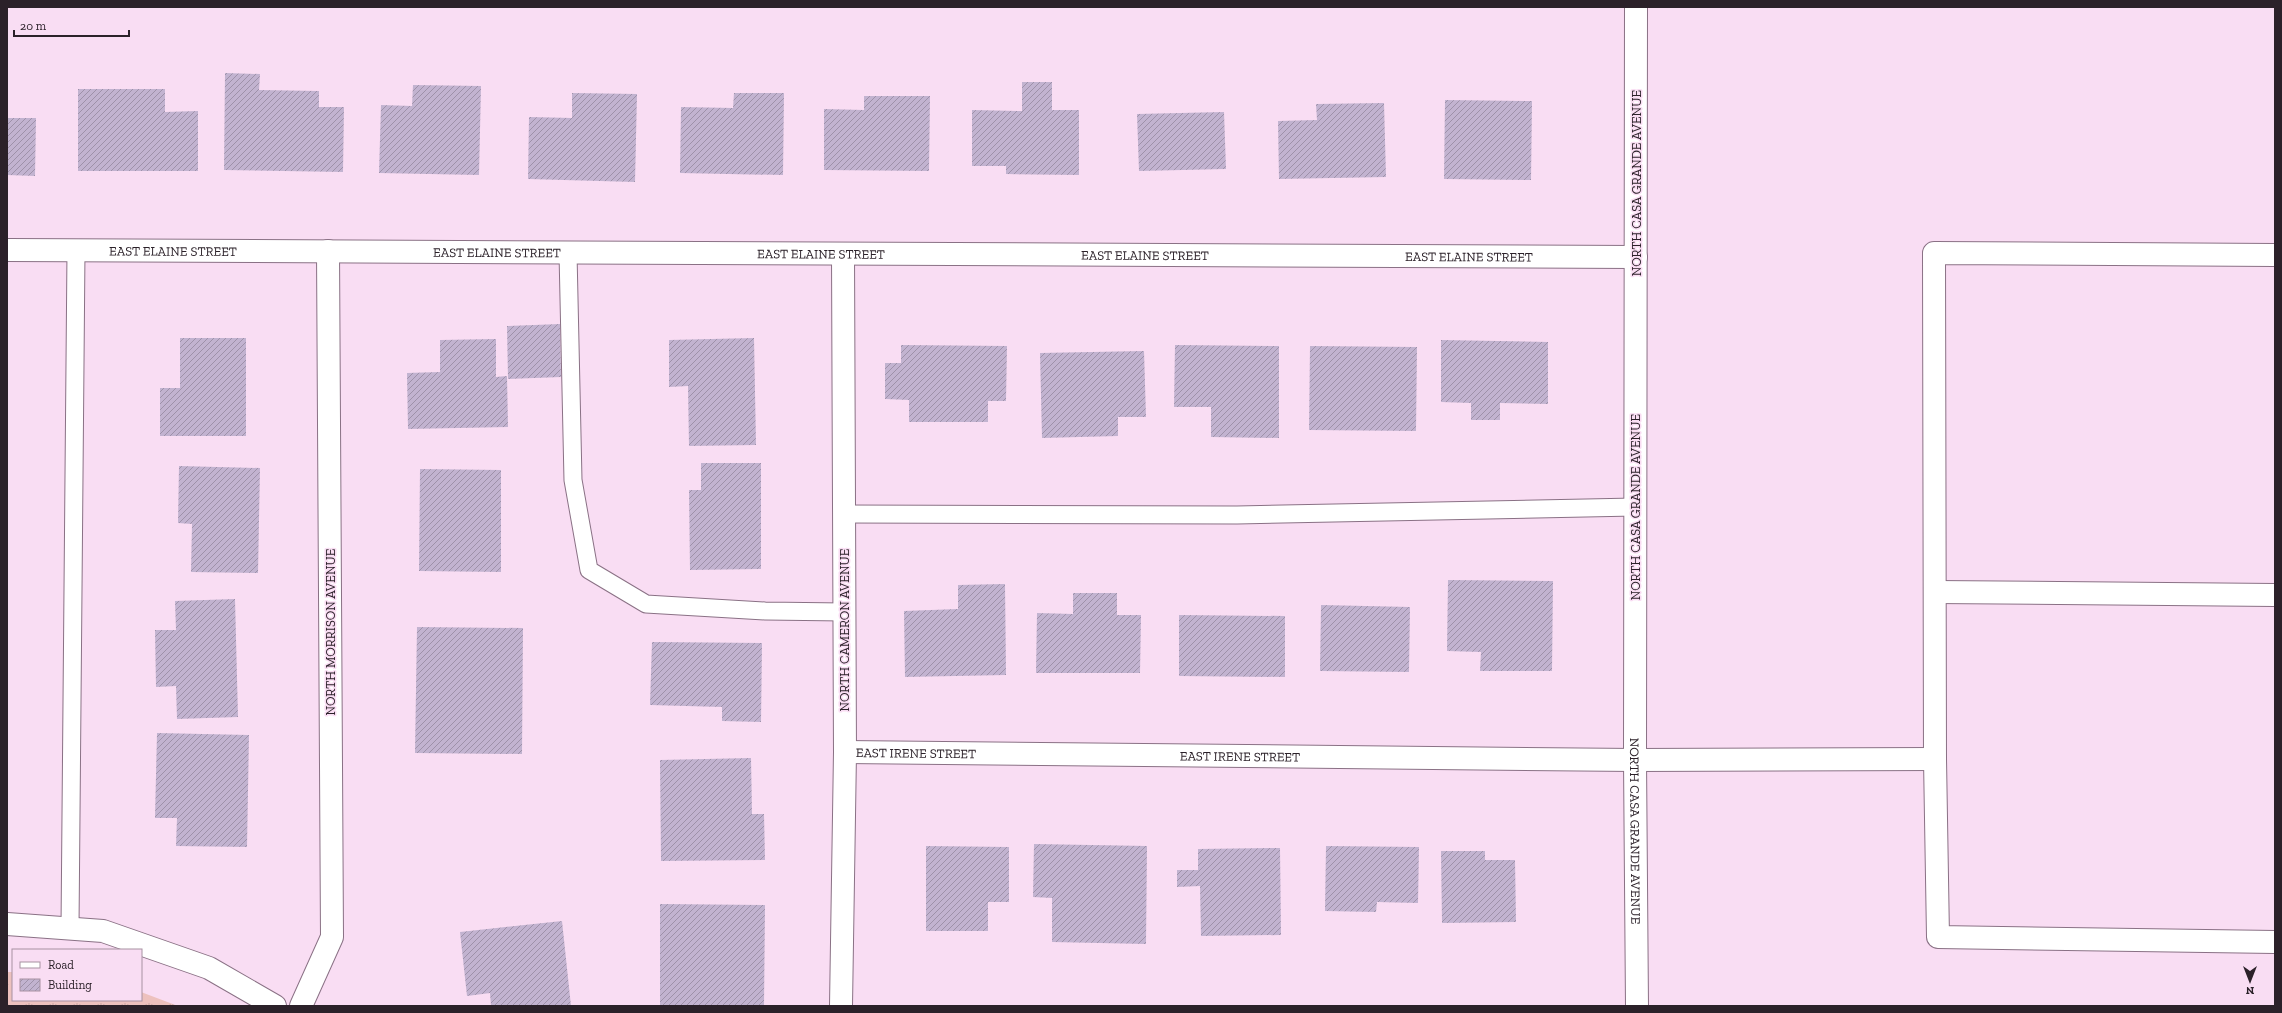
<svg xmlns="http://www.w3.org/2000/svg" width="2282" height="1013" viewBox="0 0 2282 1013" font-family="'Zilla Slab',serif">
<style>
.park{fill:url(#park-tufts)}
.building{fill:url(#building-hatch)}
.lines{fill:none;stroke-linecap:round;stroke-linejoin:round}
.service-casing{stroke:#8a7185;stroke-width:19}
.minor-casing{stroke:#8a7185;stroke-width:24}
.service{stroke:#fff;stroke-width:17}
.minor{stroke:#fff;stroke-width:22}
.labels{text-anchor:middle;stroke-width:3;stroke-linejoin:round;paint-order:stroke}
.street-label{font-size:13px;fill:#2b2129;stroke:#f9ddf3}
</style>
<defs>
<pattern id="park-tufts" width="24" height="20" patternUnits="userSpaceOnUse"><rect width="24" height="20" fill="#edc1be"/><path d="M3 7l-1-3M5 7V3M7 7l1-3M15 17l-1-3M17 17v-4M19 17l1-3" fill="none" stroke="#cba6a3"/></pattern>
<pattern id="building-hatch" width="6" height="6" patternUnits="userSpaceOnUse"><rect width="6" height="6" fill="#c2b3d0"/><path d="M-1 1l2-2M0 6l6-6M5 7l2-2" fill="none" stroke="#9e91a9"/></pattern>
</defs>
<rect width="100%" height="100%" fill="#f9ddf3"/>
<path class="park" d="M7,972H13V1000H141V992L178,1006H7Z"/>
<path class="building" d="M225,73L260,74L259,90L319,91V107H344L343,172L224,170Z
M1022,82H1052V110H1079V175L1006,174V166H972V110L1022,111Z
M413,85L481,86L479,175L379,173L381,105L412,106Z
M78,89H165V112L198,111V171H78Z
M572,93L637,94L635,182L528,179L529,117L572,118Z
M734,93H784L783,175L680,173L681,107L733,108Z
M864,96H930L929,171L824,170V109L864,110Z
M1445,100L1532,101L1531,180L1444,179Z
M1384,103L1386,177L1279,179L1278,121L1317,120L1316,104Z
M1224,112L1226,169L1139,171L1137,114Z
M7,118H36L35,176L7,175Z
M560,324L561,377L508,379L507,326Z
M180,338H246V436H160V388H180Z
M754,338L756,445L689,446L688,386L669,387V340Z
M496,339V377L507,376L508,427L408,429L407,373L440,372V340Z
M1441,340L1548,342V404L1500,403V420H1471V403L1441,402Z
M901,345L1007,346L1006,401H988V422H909V400L885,399V363H901Z
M1175,345L1279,346V438L1211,437V407H1174Z
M1310,346L1417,347L1416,431L1309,430Z
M1144,351L1146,417H1118V436L1042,438L1040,353Z
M701,463H761V569L690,570L689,490H701Z
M179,466L260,468L258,573L191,572L192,524L178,523Z
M420,469L501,470V572L419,571Z
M1448,580L1553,581L1552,671H1480L1481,652L1447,651Z
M1005,584L1006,675L905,677L904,611L958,609V585Z
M1073,593H1117V615H1141L1140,673H1036L1037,613L1073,614Z
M235,599L238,717L177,719L176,686L156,687L155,630H176L175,601Z
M1321,605L1410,607L1409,672L1320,671Z
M1179,615L1285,616V677L1179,676Z
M417,627L523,628L522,754L415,753Z
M652,642L762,643L761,722L722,721V707L650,705Z
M157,733L249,735L247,847L176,846L177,818H155Z
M751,758L752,814H764L765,860L661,861L660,760Z
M1034,844L1147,846L1146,944L1052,942V898L1033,897Z
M926,846L1009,847V902H988V931H926Z
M1326,846L1419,847L1418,903L1377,902L1376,912L1325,911Z
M1280,848L1281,935L1201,936L1200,886L1177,887V870H1198V849Z
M1441,851H1485V860H1515L1516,922L1442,923Z
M660,904L765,905L764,1006H660Z
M562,921L571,1006H491L490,993L467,996L460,932Z"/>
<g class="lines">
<g class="service-casing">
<path id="service" d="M568,253L573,480L589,570L646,604L765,611L844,612
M844,514L1237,515L1635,507
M70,928L76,251"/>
</g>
<g class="minor-casing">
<g id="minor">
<path id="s1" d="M1636,7L1635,760L1637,1006"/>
<path id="s2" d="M7,250L1636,257"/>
<path d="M2275,255L1934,253L1935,759L1938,937L2275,942"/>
<path d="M1935,592L2275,595"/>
<path id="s3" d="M845,752L1635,760L1935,759"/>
<path d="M7,924L103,931L209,968L275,1006"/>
<path d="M301,1006L332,937L328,251"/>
<path d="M841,1006L845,752L843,254"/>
</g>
</g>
<use href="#service" class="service"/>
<use href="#minor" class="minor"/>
</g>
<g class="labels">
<g class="street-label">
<text transform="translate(1636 183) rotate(-90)" y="5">NORTH CASA GRANDE AVENUE</text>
<text dy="5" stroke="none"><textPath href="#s2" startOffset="166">EAST ELAINE STREET</textPath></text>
<text dy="5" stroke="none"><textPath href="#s2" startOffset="490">EAST ELAINE STREET</textPath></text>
<text dy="5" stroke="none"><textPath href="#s2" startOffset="814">EAST ELAINE STREET</textPath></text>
<text dy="5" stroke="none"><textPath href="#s2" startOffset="1138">EAST ELAINE STREET</textPath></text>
<text dy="5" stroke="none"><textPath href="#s2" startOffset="1462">EAST ELAINE STREET</textPath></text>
<text transform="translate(1635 507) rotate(-90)" y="5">NORTH CASA GRANDE AVENUE</text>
<text transform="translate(844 630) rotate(-90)" y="5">NORTH CAMERON AVENUE</text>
<text transform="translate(330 632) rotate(-90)" y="5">NORTH MORRISON AVENUE</text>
<text dy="5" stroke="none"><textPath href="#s3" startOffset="71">EAST IRENE STREET</textPath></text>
<text dy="5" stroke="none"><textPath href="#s3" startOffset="395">EAST IRENE STREET</textPath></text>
<text dy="5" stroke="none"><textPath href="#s1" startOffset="824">NORTH CASA GRANDE AVENUE</textPath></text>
</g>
</g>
<rect width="2282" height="1013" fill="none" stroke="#2b2129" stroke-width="16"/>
<rect x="12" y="949" width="130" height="52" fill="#f9ddf3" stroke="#a792a2"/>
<rect x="20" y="962" width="20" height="6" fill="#ffffff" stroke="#a792a2"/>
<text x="48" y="969" font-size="12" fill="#2b2129">Road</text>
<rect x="20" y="979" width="20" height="12" fill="url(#building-hatch)" stroke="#a792a2"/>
<text x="48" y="989" font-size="12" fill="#2b2129">Building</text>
<g transform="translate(2250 981) rotate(180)" stroke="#f9ddf3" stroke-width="3" paint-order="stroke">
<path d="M0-3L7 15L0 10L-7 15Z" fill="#2b2129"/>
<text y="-6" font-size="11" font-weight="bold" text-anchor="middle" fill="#2b2129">N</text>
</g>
<path d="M14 30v6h115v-6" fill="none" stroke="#2b2129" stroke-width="2"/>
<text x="20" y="30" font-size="12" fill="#2b2129" stroke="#f9ddf3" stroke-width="3" paint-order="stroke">20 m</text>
</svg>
